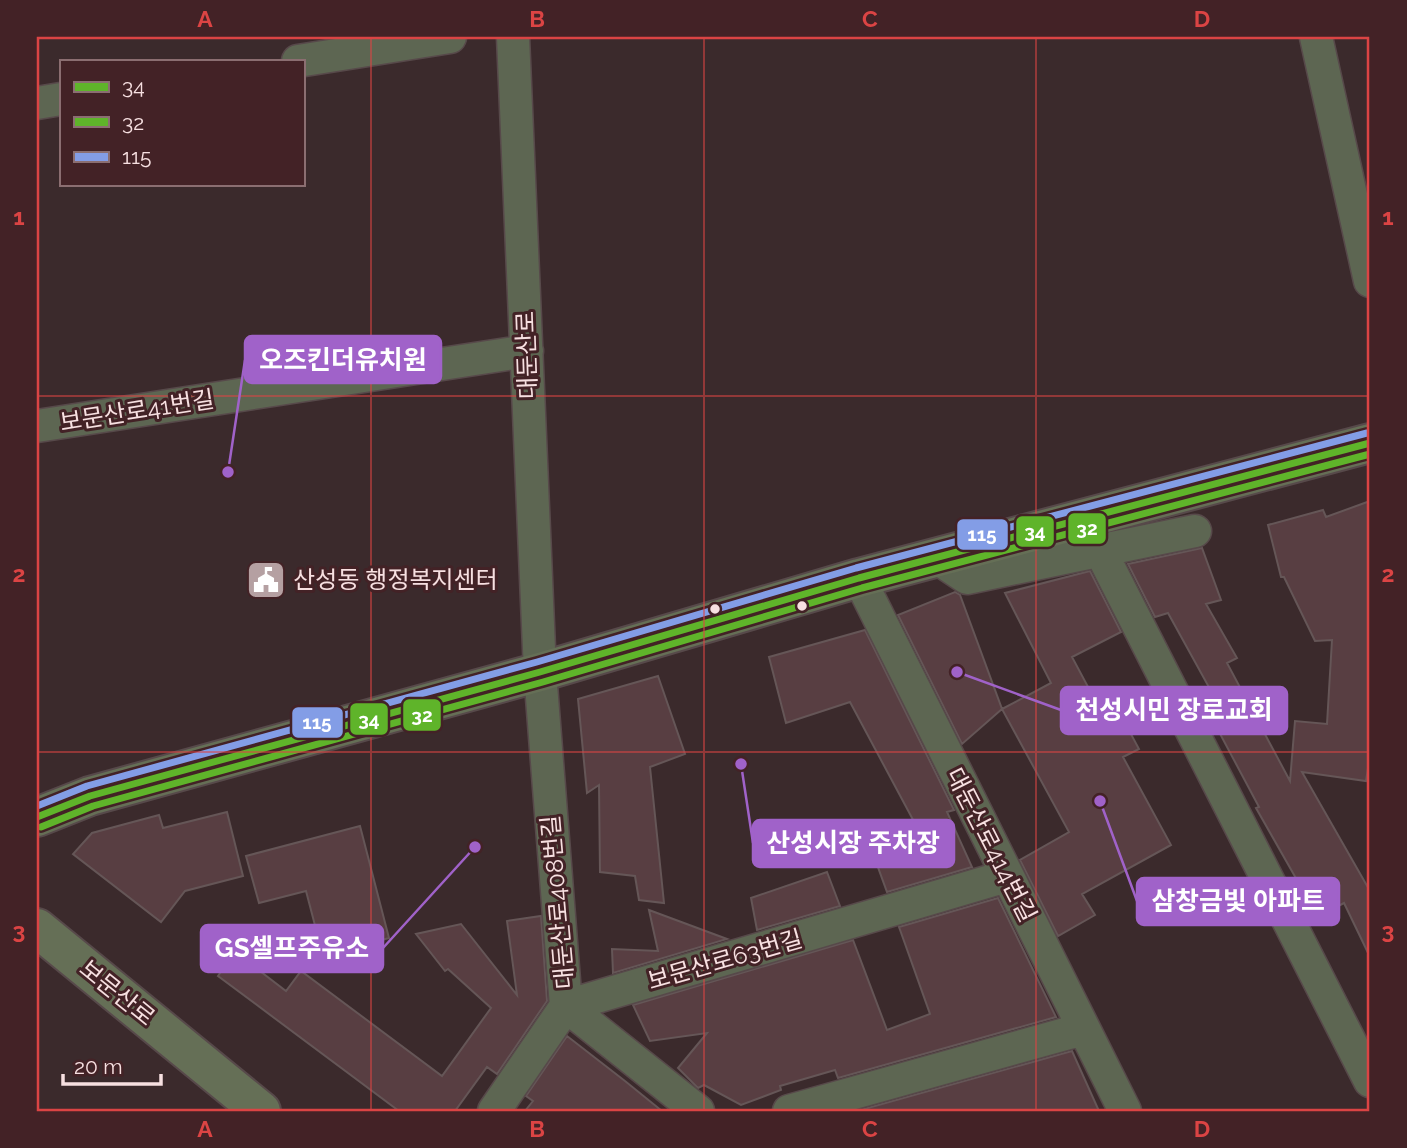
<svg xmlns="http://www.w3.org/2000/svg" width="1407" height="1148" viewBox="0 0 1407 1148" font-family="Raleway,'Noto Sans KR',sans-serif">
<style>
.building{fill:#583e42;stroke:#655657;stroke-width:2}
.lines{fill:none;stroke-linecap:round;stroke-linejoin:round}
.minor-casing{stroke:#57494a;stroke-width:35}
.major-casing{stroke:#57494a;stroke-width:42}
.minor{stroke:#5d6652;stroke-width:32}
.major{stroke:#656f56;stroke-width:38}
.bus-1-casing{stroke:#432226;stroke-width:12}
.bus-2-casing{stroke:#432226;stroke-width:12}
.bus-3-casing{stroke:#432226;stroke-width:12}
.bus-1{stroke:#5fb42a;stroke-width:7}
.bus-2{stroke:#5fb42a;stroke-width:7}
.bus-3{stroke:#839de6;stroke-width:7}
.grid{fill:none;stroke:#db4444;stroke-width:2;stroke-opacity:0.55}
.bus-dot{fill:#f7e0e1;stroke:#432226;stroke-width:2.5}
.labels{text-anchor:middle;stroke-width:6;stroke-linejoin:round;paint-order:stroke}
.street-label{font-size:24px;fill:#f7e0e1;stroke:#432226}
.poi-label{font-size:24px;fill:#f7e0e1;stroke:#432226;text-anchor:start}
.leader{fill:none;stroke:#a062c9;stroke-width:2.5}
.callout-dot{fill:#a062c9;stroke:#432226;stroke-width:2.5}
.callout{fill:#a062c9;stroke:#a062c9;stroke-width:2.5}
.callout-label{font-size:26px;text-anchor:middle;font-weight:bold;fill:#fff}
.line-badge{stroke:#432226;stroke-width:2.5}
.badge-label{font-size:19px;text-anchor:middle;font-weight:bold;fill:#fff}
.neatline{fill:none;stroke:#db4444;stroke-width:2.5}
.grid-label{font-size:23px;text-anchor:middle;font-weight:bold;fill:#db4444}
</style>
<rect width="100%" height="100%" fill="#3b2a2c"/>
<path class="building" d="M1370,501V755L1366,781L1302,772L1370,891V957L1344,903L1318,917L1256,808L1259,807L1210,715L1221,709L1168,613L1155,617L1128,564L1202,548L1221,600L1206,604L1237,658L1227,663L1290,781L1295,721L1327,724L1332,640L1315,641L1284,577H1281L1268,525L1323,510L1326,517Z
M1090,571L1121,632L1072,657L1103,715L1117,708L1139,749L1123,757L1171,845L1082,894L1095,915L1058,936L1020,860L1069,832L1002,709L1051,683L1005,593Z
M955,592L960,595L1002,709L962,744L898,615Z
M865,630L954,810L947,812L972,867L887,892L871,848L919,831L850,702L786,723L769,657Z
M658,676L685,754L650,767L664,903L639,900L635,876L600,872L599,785L587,793L578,699Z
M227,812L243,876L185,891L161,922L73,854L92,833L159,815L163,828Z
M360,826L389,938L323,956L306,891L259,903L246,856Z
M827,872L840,906L757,930L751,898Z
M998,898L1056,1017L838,1078L835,1070L780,1086L781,1090L741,1105L704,1085L698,1088L678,1068L707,1033L650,1041L633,1005L853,940L887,1030L930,1014L899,927Z
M649,910L727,939L613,973L612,949L658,951Z
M541,916L547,1001L497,1074L487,1067L455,1111H399L218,976L235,952L286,991L301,971L442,1076L491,1008L448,969L445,971L416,934L461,924L517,995L507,921Z
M567,1036L625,1081L662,1111H525L533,1101L526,1096Z
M1072,1051L1099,1111H857Z"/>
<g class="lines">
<g class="minor-casing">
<path id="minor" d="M513,37L540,672L566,1006L698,1111
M1316,37L1370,281
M298,61L450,37
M37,103L61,99
M37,426L527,351
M1101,552L1370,1081
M937,558L967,578L1195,531
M859,578L1125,1111
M494,1111L566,1006L1007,876
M789,1111L1083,1029"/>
</g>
<g class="major-casing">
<path id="major" d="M37,817L90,796L540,672L859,578L1370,443
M37,928L261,1111"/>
</g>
<use href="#minor" class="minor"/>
<use href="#major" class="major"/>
<g class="bus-1-casing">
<path id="bus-1" d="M37,817L90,796L540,672L859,578L1370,443"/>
</g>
<g class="bus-2-casing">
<path id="bus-2" d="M41,827L93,806L543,682L862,588L1370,454"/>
</g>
<g class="bus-3-casing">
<path id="bus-3" d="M37,806L87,786L537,662L856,568L1367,433"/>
</g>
<use href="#bus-1" class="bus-1"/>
<use href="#bus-2" class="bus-2"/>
<use href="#bus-3" class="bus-3"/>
</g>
<path class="grid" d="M371,37V1111M704,37V1111M1036,37V1111M37,396H1370M37,752H1370"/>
<defs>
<g id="civic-square" transform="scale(2.0125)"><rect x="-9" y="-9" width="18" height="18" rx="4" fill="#b5a0a2" stroke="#432226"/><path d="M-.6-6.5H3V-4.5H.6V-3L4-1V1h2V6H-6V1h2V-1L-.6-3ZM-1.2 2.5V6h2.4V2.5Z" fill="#fff"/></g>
</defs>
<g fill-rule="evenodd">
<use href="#civic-square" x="266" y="580"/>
</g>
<g class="bus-dot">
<circle cx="802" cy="606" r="6"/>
<circle cx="715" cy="609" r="6"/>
</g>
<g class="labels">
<g class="street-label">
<text transform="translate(527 355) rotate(-92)" y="8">대둔산로</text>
<text transform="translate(137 411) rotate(-9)" y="8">보문산로41번길</text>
<text transform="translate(991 845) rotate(63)" y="8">대둔산로414번길</text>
<text transform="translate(558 902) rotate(-95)" y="8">대둔산로408번길</text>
<text transform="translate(725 960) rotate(-16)" y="8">보문산로63번길</text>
<text transform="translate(117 993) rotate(39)" y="8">보문산로</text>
</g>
<g class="poi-label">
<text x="293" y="588">산성동 행정복지센터</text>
</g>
</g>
<path class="leader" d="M228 472L245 360M957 672L1061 710M741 764L753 843M1100 801L1137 901M475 847L383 948"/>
<g class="callout-dot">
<circle cx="228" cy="472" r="7"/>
<circle cx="957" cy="672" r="7"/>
<circle cx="741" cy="764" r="7"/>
<circle cx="1100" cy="801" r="7"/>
<circle cx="475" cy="847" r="7"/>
</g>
<g class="callout">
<rect x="245" y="336" width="196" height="47" rx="7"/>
<rect x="1061" y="687" width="226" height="47" rx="7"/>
<rect x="753" y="820" width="201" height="47" rx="7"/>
<rect x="1137" y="878" width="202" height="47" rx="7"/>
<rect x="201" y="925" width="182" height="47" rx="7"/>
</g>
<g class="callout-label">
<text x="343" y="369">오즈킨더유치원</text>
<text x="1174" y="719">천성시민 장로교회</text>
<text x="853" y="852">산성시장 주차장</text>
<text x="1238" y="910">삼창금빛 아파트</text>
<text x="292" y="957">GS셀프주유소</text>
</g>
<g class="line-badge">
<rect x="1067" y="512" width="40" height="33" rx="7" fill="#5fb42a"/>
<rect x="1015" y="515" width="40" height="33" rx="7" fill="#5fb42a"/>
<rect x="956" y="518" width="53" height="33" rx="7" fill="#839de6"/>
<rect x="402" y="698" width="40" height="34" rx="7" fill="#5fb42a"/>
<rect x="349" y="702" width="40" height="34" rx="7" fill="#5fb42a"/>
<rect x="291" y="706" width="53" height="33" rx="7" fill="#839de6"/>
</g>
<g class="badge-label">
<text x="1087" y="535">32</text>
<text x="1035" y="538">34</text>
<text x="982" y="541">115</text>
<text x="422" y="722">32</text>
<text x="369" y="726">34</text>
<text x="317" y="729">115</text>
</g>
<rect width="1407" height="1148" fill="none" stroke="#432226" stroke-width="77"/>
<rect x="60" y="60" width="245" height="126" fill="#432226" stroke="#8b6e71" stroke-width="2"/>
<rect x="74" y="82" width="35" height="10" fill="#5fb42a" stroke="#8b6e71" stroke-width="2"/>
<text x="122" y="94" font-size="21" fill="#f7e0e1">34</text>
<rect x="74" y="117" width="35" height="10" fill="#5fb42a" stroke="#8b6e71" stroke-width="2"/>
<text x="122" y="130" font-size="21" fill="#f7e0e1">32</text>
<rect x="74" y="152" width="35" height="10" fill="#839de6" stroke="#8b6e71" stroke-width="2"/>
<text x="122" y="164" font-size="21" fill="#f7e0e1">115</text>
<path d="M63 1074v10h98v-10" fill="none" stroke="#f7e0e1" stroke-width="3.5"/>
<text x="74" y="1074" font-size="21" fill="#f7e0e1" stroke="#432226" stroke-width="5" paint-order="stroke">20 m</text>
<rect x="38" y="38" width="1330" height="1072" class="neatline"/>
<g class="grid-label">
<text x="205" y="27">A</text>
<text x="537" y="27">B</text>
<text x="870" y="27">C</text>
<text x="1202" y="27">D</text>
<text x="19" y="225">1</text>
<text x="1388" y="225">1</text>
<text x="19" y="582">2</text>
<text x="1388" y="582">2</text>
<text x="19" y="939">3</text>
<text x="1388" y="939">3</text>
<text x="205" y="1137">A</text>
<text x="537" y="1137">B</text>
<text x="870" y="1137">C</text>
<text x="1202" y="1137">D</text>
</g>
</svg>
